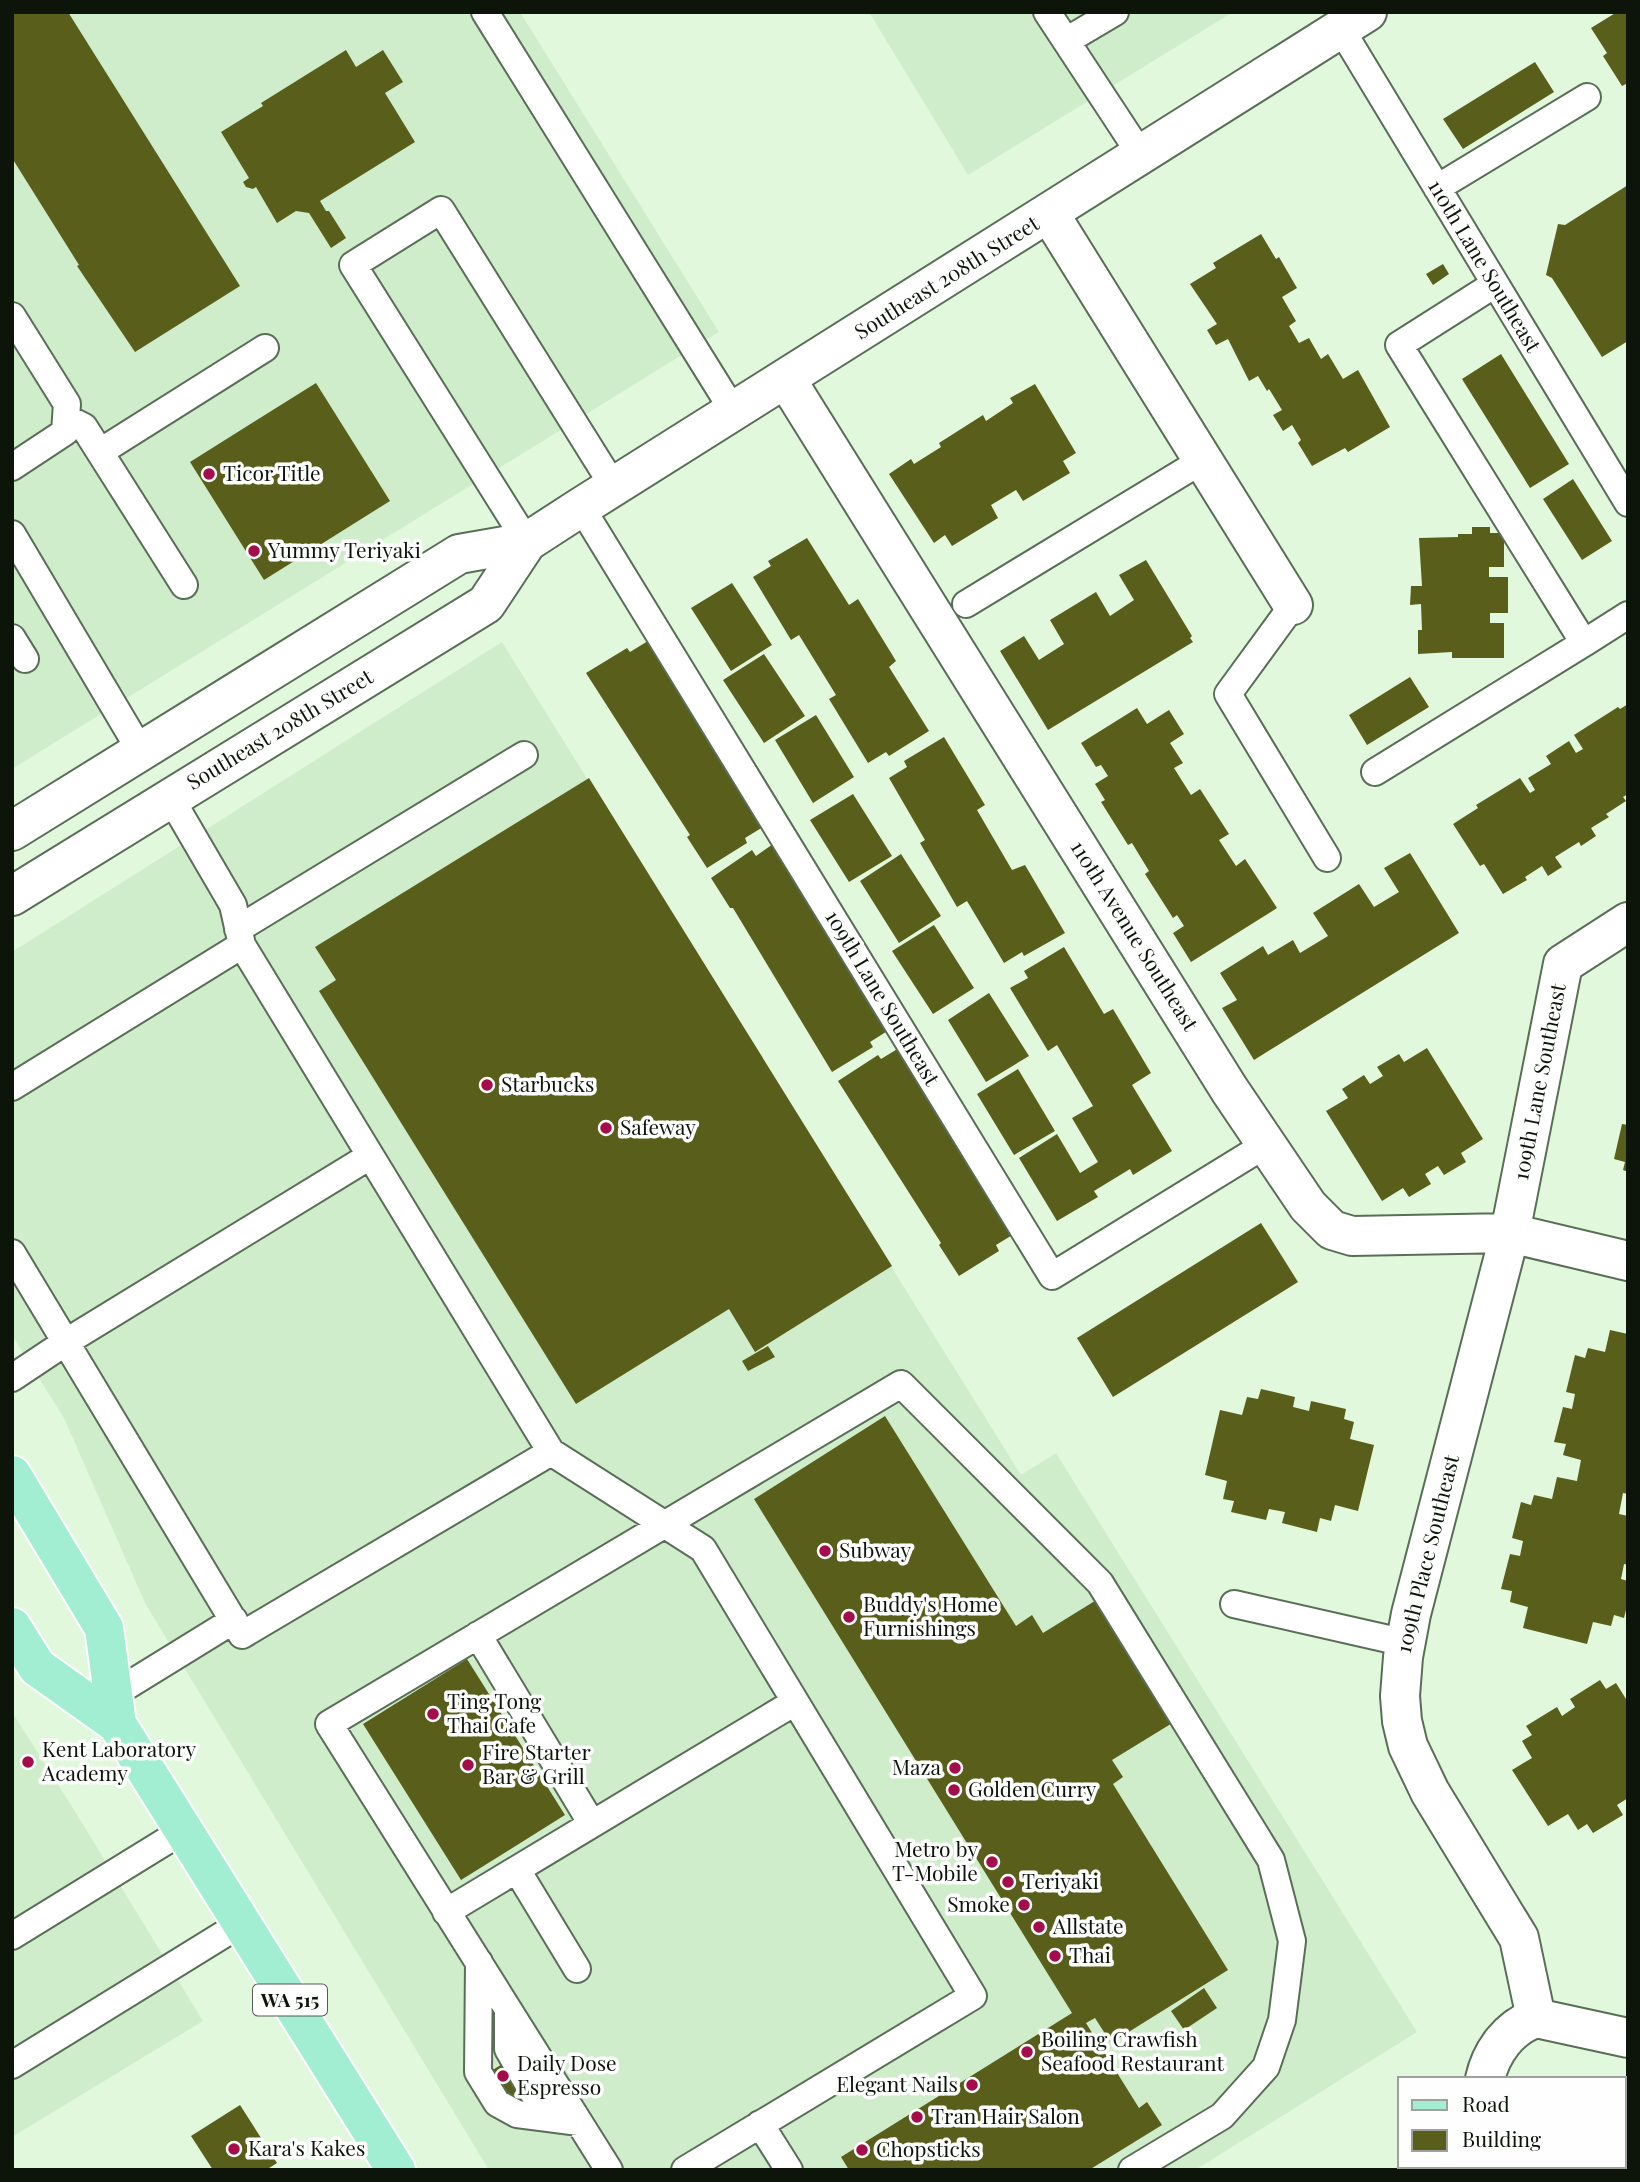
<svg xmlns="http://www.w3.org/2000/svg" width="1640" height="2182" viewBox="0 0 1640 2182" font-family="'Playfair Display',serif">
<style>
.built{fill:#d0edcb}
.building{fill:#595f1a}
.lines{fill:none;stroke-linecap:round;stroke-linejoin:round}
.lane-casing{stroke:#596e56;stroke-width:30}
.street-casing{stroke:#596e56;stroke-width:42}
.secondary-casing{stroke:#596e56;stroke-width:42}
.primary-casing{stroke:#fff;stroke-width:42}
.lane{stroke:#fff;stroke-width:26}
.street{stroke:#fff;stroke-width:38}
.secondary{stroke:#fff;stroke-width:38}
.primary{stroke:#a2eed3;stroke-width:38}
.poi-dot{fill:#a40d49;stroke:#fefefe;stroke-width:2.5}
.labels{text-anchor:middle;stroke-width:7;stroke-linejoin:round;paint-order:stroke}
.shield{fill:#fefefe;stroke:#555b54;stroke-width:2}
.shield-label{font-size:19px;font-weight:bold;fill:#0d150b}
.street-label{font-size:21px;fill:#0d150b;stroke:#fefefe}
.poi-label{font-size:21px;fill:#0d150b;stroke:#fefefe;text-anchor:start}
</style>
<rect width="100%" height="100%" fill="#e1f8dc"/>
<path class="built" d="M12,12H520L719,332L12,769Z
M869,12H1233L968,175Z
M502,642L1021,1475L1056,1453L1417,2032L1195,2170H489L145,1603L64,1418L12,1335V952Z
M12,1712L76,1813L203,2021L12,2137Z"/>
<path class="building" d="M12,12H68L240,286L135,352L77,266L79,265L12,158Z
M1617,12H1628V83L1622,86L1603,56L1607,53L1591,28Z
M346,50L356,67L383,50L403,82L385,93L415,142L320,201L326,211H329L346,238L331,248L309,213L296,211L277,223L256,187L253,189L246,187L243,182L249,178L221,132L263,106L261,103Z
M1535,62L1554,92L1463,149L1443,119Z
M1628,185V341L1602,357L1552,278L1546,275L1558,224L1565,225Z
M1261,234L1276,259L1279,257L1297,288L1282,297L1296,321L1289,326L1299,343L1309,338L1321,359L1328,354L1343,379L1358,370L1390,427L1348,452L1345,448L1312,466L1298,443L1301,440L1292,425L1283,431L1273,415L1282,410L1269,389L1267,391L1258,376L1249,381L1228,339L1216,345L1207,330L1217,324L1190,284L1216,268L1213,263Z
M1443,264L1449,274L1433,285L1426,274Z
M1501,354L1569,464L1530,488L1462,379Z
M316,383L390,501L264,580L190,462Z
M1035,384L1076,453L1063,461L1070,473L1023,501L1016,490L991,505L998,518L952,546L945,535L934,543L889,474L911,459L914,464L941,447L939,443L983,415L986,421L1013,403L1010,398Z
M1573,479L1612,541L1582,560L1543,499Z
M1472,527H1490V533H1504V567H1489V577H1508V613H1490V623H1504V658H1452V652L1418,654V630H1422L1421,604L1410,605L1411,586H1422L1419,538L1458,537V534H1472Z
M807,538L849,605L858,599L896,661L889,667L929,731L889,756L886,752L868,763L829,699L836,695L799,635L791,640L753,577L771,566L768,561Z
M1146,560L1192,636L1190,638L1193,642L1048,730L1000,651L1024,636L1039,660L1064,644L1050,620L1096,592L1110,616L1134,600L1119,575Z
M732,583L772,645L731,671L691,608Z
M648,641L660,661L661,657L763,827L745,838L747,843L707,868L687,837L690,835L586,673L627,648L630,652Z
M764,654L805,716L764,743L723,680Z
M1410,677L1429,707L1367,745L1349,715Z
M1628,704V794L1623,797L1626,801L1606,814L1609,817L1591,828L1596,836L1581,846L1579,842L1555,857L1562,867L1548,876L1542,866L1525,877L1527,880L1503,894L1484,864L1480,866L1453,824L1478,808L1476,805L1520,778L1530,793L1535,790L1528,778L1551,764L1546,756L1569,741L1576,753L1583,749L1574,735L1618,707L1620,709Z
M1137,708L1147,724L1169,710L1184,734L1170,743L1183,763L1174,768L1191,795L1200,789L1229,834L1219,840L1236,866L1245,859L1277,908L1191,962L1173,933L1184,926L1177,915L1173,918L1145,874L1149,871L1132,843L1128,845L1101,802L1105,800L1095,784L1108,776L1101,765L1096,767L1081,743Z
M816,715L854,777L813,803L775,740Z
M944,737L985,805L977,810L1012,870L1025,865L1065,933L1024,956L1022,952L1004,963L967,901L957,907L920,843L925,840L889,778L907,767L904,761Z
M589,778L892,1266L755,1352L729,1309L576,1404L319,991L336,980L315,947Z
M853,794L892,856L849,882L810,820Z
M773,844L889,1030L870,1042L873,1047L832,1072L733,908H730L711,878L752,850L756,856Z
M1410,853L1459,933L1254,1060L1222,1008L1237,1000L1220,973L1263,946L1268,955L1293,940L1300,953L1328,936L1313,913L1359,884L1374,907L1399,892L1384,868Z
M901,854L941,916L899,943L860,881Z
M934,925L974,988L933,1014L892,951Z
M1064,947L1104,1014L1113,1009L1151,1073L1132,1085L1172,1151L1133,1175L1130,1169L1094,1191L1098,1197L1057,1221L1019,1158L1057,1134L1080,1173L1098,1162L1072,1118L1093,1106L1057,1045L1048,1051L1010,988L1028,978L1024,971Z
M989,993L1029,1056L986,1082L948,1020Z
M899,1048L1014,1234L996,1245L999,1251L959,1276L939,1245L941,1243L838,1081L878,1055L881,1059Z
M1427,1048L1483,1139L1461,1153L1466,1162L1444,1175L1438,1166L1425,1174L1431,1184L1409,1197L1403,1188L1382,1201L1326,1111L1348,1098L1342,1089L1364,1075L1370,1084L1383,1076L1377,1067L1399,1054L1404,1062Z
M1018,1069L1055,1131L1014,1155L977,1094Z
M1622,1124L1628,1125V1172L1623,1170L1625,1162L1614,1159Z
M1261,1223L1298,1282L1113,1397L1077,1338Z
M1610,1330L1628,1334V1494L1623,1493L1619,1514L1628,1516V1565L1624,1564L1621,1579L1628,1581V1602L1624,1618L1614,1615L1611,1626L1593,1622L1587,1644L1523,1628L1528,1607L1510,1602L1512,1591L1501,1589L1510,1554L1520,1556L1523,1541L1512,1538L1521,1502L1531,1505L1534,1495L1552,1499L1557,1477L1577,1481L1581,1460L1563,1455L1566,1444L1554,1442L1563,1407L1572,1409L1575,1394L1566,1392L1575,1355L1585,1358L1588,1348L1605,1352Z
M768,1346L775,1357L748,1371L742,1361Z
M1261,1389L1295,1397L1293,1407L1309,1411L1311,1401L1346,1409L1344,1419L1354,1422L1350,1439L1374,1445L1358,1511L1335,1505L1331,1521L1320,1518L1317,1532L1282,1523L1285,1512L1269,1509L1266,1520L1231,1512L1234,1501L1223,1499L1227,1481L1205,1475L1220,1410L1242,1415L1247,1397L1258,1399Z
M885,1416L1016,1626L1032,1615L1043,1633L1098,1599L1174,1722L1112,1760L1123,1777L1113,1784L1228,1970L1111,2043L1095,2018L1086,2023L1139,2108L1147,2102L1162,2125L1089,2170H849L841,2157L1072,2013L754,1499Z
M467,1659L565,1815L461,1880L363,1724Z
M1600,1680L1606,1689L1616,1683L1626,1699L1628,1698V1798L1617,1805L1623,1815L1593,1833L1587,1824L1578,1830L1568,1814L1548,1826L1512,1770L1532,1758L1522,1741L1532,1735L1526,1726L1557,1707L1562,1716L1575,1707L1570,1699Z
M1204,1988L1217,2008L1184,2030L1171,2011Z
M507,2061L523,2090L506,2099L488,2073Z
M240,2105L277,2163L266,2170H213L191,2136Z
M1624,2154L1628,2155V2170H1549V2166H1624Z"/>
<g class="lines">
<g class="lane-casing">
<path id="lane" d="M485,12L734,412
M1047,12L1141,155
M1341,29L1628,503
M1066,41L1115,12
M1437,188L1587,97
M1495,284L1399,345L1584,643L1628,615
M12,316L67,404L65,432L12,467
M66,418L84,427L184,585
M100,452L265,348
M581,507L1052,1276L1265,1145
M12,534L140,750
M527,542L353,265L441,210L614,487
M966,604L1203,460
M1293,605L1228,694L1327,858
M12,638L25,659
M1375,772L1584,643
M170,797L233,905L242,945L551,1452L703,1549L973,1996L685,2170
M238,929L524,755
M12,1087L242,945
M12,1253L242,1635L551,1452
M12,1378L66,1342L370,1156
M1234,1604L1406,1643
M478,1635L592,1824
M114,1694L234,1620
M517,1870L577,1969
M446,1912L795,1702
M12,1936L184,1830
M479,1962L478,2072L497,2103L517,2114L579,2122
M508,2010V2049L534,2094L570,2108
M12,2065L242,1923
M760,2124L789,2170
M609,2170L329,1724L901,1384L1100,1583L1271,1860L1292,1941L1282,2020L1266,2067L1222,2116L1132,2170"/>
</g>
<g class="street-casing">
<path id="street" d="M1049,213L1293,605
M786,379L1229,1089L1308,1206L1332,1230L1352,1236L1510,1233L1628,1261
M1536,2018L1519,1938L1430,1792L1408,1746L1402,1721L1400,1696L1403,1657L1411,1614L1510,1233L1563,964L1628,922
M1536,2018L1628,2038
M1485,2079C1491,2052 1509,2027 1536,2018
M1465,2170V2166"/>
</g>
<g class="secondary-casing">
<path id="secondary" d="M12,831L459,554L527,542
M12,896L486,604L527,542L581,507L1367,12"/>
</g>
<g class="primary-casing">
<path id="primary" d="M12,1475L104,1628L117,1724
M12,1627L37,1667L117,1724L396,2170"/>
</g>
<use href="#lane" class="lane"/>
<use href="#street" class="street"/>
<use href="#secondary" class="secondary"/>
<use href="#primary" class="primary"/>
</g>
<g class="poi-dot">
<circle cx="209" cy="474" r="7"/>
<circle cx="254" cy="551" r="7"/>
<circle cx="487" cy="1085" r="7"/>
<circle cx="606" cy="1128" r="7"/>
<circle cx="825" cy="1551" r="7"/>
<circle cx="849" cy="1617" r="7"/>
<circle cx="433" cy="1714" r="7"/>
<circle cx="28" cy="1762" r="7"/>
<circle cx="468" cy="1765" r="7"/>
<circle cx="955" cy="1768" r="7"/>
<circle cx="954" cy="1790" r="7"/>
<circle cx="992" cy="1862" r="7"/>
<circle cx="1008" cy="1882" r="7"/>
<circle cx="1024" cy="1905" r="7"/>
<circle cx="1039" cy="1927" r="7"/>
<circle cx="1055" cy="1956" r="7"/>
<circle cx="1027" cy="2052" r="7"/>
<circle cx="503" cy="2076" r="7"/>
<circle cx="972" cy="2085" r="7"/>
<circle cx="917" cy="2117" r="7"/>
<circle cx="234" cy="2149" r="7"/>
<circle cx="862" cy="2150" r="7"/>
</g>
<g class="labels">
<rect class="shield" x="253" y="1984.5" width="74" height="31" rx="5"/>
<g class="shield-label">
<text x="290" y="2007">WA 515</text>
</g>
<g class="street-label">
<text transform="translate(1484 266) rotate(59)" y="7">110th Lane Southeast</text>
<text transform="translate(947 278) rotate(-32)" y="7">Southeast 208th Street</text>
<text transform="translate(280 730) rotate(-31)" y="7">Southeast 208th Street</text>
<text transform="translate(1134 936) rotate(58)" y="7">110th Avenue Southeast</text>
<text transform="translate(882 998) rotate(59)" y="7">109th Lane Southeast</text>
<text transform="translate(1540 1082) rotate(-79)" y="7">109th Lane Southeast</text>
<text transform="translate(1428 1554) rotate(-76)" y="7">109th Place Southeast</text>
</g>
<g class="poi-label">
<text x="223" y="481">Ticor Title</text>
<text x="268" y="558">Yummy Teriyaki</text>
<text x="501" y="1092">Starbucks</text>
<text x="620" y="1135">Safeway</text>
<text x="839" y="1558">Subway</text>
<text x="863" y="1612">Buddy's Home<tspan x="863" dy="24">Furnishings</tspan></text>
<text x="447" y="1709">Ting Tong<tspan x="447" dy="24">Thai Cafe</tspan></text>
<text x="42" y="1757">Kent Laboratory<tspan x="42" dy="24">Academy</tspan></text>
<text x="482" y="1760">Fire Starter<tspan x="482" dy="24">Bar &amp; Grill</tspan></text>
<text x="941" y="1775" text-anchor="end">Maza</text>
<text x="968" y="1797">Golden Curry</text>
<text x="978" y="1857" text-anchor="end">Metro by<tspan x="978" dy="24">T-Mobile</tspan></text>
<text x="1022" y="1889">Teriyaki</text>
<text x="1010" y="1912" text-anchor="end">Smoke</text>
<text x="1053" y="1934">Allstate</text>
<text x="1069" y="1963">Thai</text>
<text x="1041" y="2047">Boiling Crawfish<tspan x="1041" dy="24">Seafood Restaurant</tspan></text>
<text x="517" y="2071">Daily Dose<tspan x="517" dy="24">Espresso</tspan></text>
<text x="958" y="2092" text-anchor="end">Elegant Nails</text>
<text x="931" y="2124">Tran Hair Salon</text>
<text x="248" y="2156">Kara's Kakes</text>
<text x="876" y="2157">Chopsticks</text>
</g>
</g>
<rect width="1640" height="2182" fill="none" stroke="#0d150b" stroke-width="28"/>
<rect x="1398" y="2077" width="228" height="91" fill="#fefefe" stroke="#9ea19d" stroke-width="2"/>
<rect x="1412" y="2100" width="35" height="10" fill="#a2eed3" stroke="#9ea19d" stroke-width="2"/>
<text x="1462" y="2112" font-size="21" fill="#0d150b">Road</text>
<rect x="1412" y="2130" width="35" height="21" fill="#595f1a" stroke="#9ea19d" stroke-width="2"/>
<text x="1462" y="2147" font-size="21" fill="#0d150b">Building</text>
</svg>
